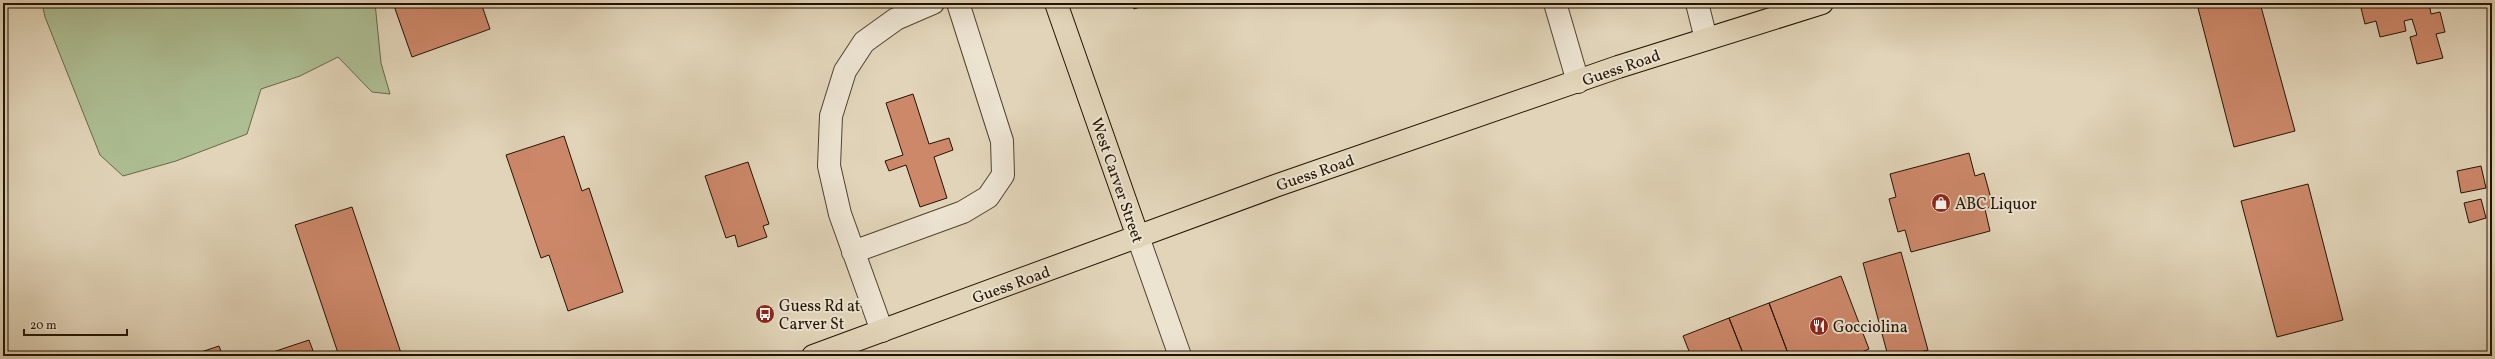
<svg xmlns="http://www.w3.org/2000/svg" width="2495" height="359" viewBox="0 0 2495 359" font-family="Vollkorn,serif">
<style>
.green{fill:#adbe93;stroke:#68684a}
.building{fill:#cd886a;stroke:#221302}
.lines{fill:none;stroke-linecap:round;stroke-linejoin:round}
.minor-casing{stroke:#524330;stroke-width:24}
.major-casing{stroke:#221302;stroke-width:24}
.minor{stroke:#ece3d1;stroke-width:22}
.major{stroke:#e1d4b8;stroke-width:22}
.labels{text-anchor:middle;stroke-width:4;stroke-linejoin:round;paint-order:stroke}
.street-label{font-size:16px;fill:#221302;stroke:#ece3d1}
.poi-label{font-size:16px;fill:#221302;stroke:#ece3d1;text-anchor:start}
</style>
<rect width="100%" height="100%" fill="#e1d4b8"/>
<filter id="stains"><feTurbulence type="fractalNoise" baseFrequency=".005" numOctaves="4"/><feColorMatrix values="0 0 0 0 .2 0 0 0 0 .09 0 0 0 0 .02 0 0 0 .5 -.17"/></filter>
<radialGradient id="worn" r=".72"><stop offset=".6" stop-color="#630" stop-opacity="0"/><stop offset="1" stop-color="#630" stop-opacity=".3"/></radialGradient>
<path class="green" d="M42,3H375L381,63L390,94L372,92L338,57L300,76L261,89L247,134L176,161L123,176L100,155L45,17Z"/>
<path class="building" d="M393,3H481L490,29L412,57Z
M1131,3H1152L1134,9Z
M2216,3H2260L2295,131L2234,147L2198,8Z
M2365,3H2429L2431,14L2440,12L2445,32L2436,34L2443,58L2417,64L2410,37L2417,35L2412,19L2404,21L2406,31L2380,37L2376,21L2365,24L2360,4Z
M913,94L929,144L949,138L953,150L934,157L947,198L920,207L906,165L889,171L885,161L903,155L886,103Z
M564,136L582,191L589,188L623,292L568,311L549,255L541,258L506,155Z
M1969,153L1975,176L1984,173L1993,206L1985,209L1990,231L1911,252L1905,230L1898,232L1889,199L1896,197L1890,174Z
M748,162L769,224L763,226L767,237L738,247L735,235L726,238L705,176Z
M2481,166L2486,188L2461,193L2457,171Z
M2308,184L2343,320L2277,337L2241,201Z
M2481,199L2486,218L2469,223L2464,203Z
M352,207L402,356H339L295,225Z
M1901,252L1928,350L1905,356H1888L1863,263Z
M1841,276L1869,349L1852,356H1789L1769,303Z
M1769,303L1789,356H1744L1729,318Z
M1729,318L1744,356H1691L1683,336Z
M309,340L315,356H265L264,355Z
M219,346L222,354L225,356H199L198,353Z"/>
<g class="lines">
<g class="minor-casing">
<path id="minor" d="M1555,3L1578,82
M1697,3L1706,39
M1138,237L1180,356
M853,252L963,212L988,197L1003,175L1002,141L958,3
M882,331L840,214L829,166L831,116L845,71L864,42L896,19L933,3"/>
</g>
<g class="major-casing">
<path id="major" d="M1056,3L1138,237
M813,356L1275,186L1618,67L1822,3"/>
</g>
<use href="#minor" class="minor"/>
<use href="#major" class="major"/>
</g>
<defs>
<g id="shop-disc" transform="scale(1)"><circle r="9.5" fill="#8f2418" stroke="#ece3d1"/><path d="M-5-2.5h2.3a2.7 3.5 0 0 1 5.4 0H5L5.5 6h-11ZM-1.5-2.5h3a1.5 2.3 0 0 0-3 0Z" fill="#fff"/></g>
<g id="bus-disc" transform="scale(1)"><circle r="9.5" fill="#8f2418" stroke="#ece3d1"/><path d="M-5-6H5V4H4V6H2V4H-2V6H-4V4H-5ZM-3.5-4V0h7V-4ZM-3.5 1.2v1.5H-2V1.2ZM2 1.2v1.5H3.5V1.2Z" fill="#fff"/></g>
<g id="restaurant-disc" transform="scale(1)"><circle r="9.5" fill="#8f2418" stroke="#ece3d1"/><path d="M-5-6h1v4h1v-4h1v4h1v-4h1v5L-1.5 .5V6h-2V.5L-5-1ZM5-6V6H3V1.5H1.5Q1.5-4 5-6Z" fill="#fff"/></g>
</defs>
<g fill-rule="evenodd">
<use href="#shop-disc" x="1941" y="203"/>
<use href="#bus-disc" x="765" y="314"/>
<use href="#restaurant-disc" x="1819" y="326"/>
</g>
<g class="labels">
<g class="street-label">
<text transform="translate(1621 67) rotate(-19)" y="6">Guess Road</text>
<text transform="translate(1315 172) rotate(-19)" y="6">Guess Road</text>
<text transform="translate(1118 180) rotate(71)" y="6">West Carver Street</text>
<text transform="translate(1011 284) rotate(-20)" y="6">Guess Road</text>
</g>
<g class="poi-label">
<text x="1955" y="209">ABC Liquor</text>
<text x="779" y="311">Guess Rd at<tspan x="779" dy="18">Carver St</tspan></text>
<text x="1833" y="332">Gocciolina</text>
</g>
</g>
<rect width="2495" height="359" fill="none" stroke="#e1d4b8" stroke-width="16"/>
<rect x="4" y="4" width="2487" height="351" fill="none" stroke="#221302" stroke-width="2"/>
<rect x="8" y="8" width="2479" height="343" fill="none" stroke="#221302"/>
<path d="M24 329v6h103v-6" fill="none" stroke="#221302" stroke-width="2"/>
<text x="30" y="329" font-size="12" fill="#221302" stroke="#ece3d1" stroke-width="3" paint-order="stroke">20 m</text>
<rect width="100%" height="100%" filter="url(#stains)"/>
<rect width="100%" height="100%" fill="url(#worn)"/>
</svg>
